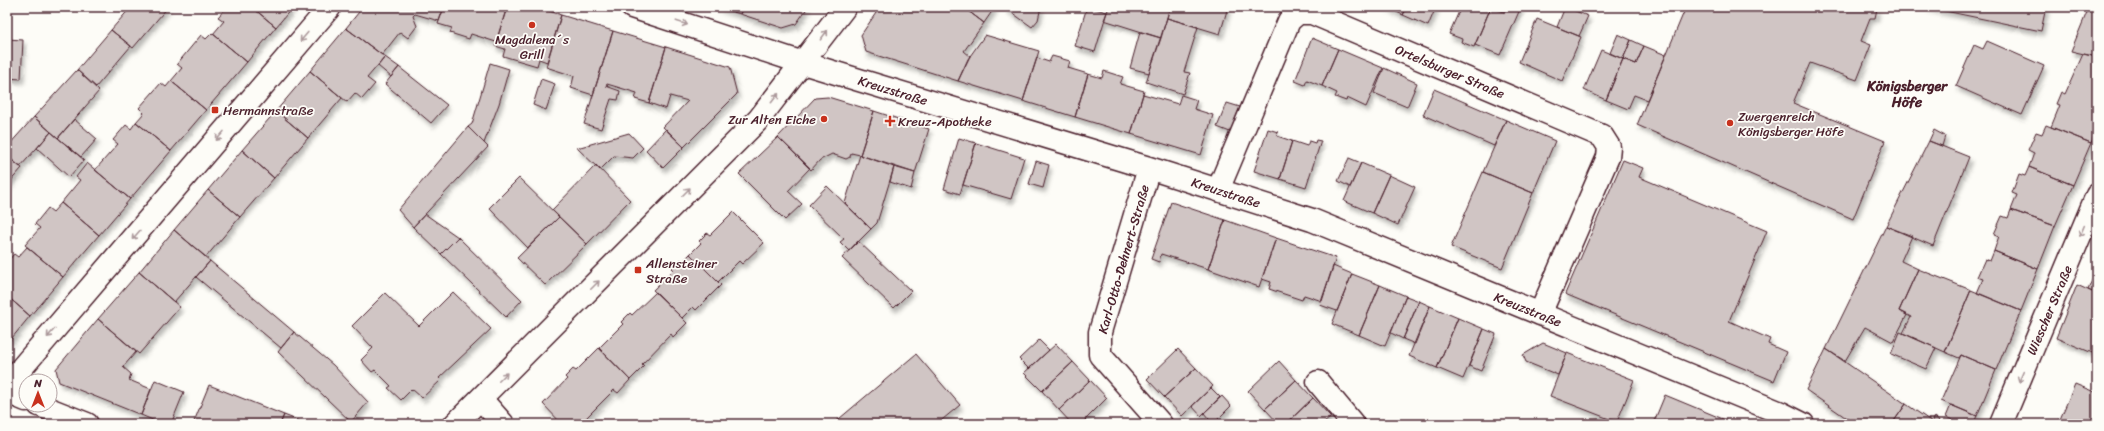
<svg xmlns="http://www.w3.org/2000/svg" width="2104" height="431" viewBox="0 0 2104 431" font-family="Sriracha,sans-serif">
<style>
.building{fill:#d0c5c4;stroke:#4a1f2b;filter:url(#shadow)}
.lines{fill:none;stroke-linecap:round;stroke-linejoin:round}
.street-casing{stroke:#4a1f2b;stroke-width:25}
.secondary-casing{stroke:#4a1f2b;stroke-width:25}
.street{stroke:#fdfcf7;stroke-width:22}
.secondary{stroke:#fdfcf7;stroke-width:22}
.oneway{stroke:#ac999b}
.poi-dot{fill:#c8321e;stroke:#fdfcf7;stroke-width:1.5}
.labels{text-anchor:middle;stroke-width:3.5;stroke-linejoin:round;paint-order:stroke}
.poi-label{font-size:13px;fill:#4a1f2b;stroke:#fdfcf7;text-anchor:start}
.street-label{font-size:13px;fill:#4a1f2b;stroke:#fdfcf7}
.neighbourhood-label{font-size:14px;font-weight:bold;fill:#4a1f2b;stroke:#fdfcf7}
</style>
<defs>
<filter id="shadow"><feDropShadow dx="2.5" dy="4.5" stdDeviation="2" flood-color="#0004"/></filter>
</defs>
<rect width="100%" height="100%" fill="#fdfcf7"/>
<filter id="ink" filterUnits="userSpaceOnUse"><feTurbulence type="fractalNoise" baseFrequency=".025" numOctaves="2"/><feDisplacementMap in="SourceGraphic" scale="8" xChannelSelector="R" yChannelSelector="G"/><feConvolveMatrix kernelMatrix="1 2 1 2 8 2 1 2 1" color-interpolation-filters="sRGB"/></filter>
<g filter="url(#ink)">
<path class="building" d="M131,7H168L133,48L111,30Z
M227,7H252L276,27L247,62L213,34L224,21L218,17Z
M255,7H292V8L276,27L254,9Z
M363,7H444L439,21L415,14L413,16L417,26L408,38L400,32L382,55L346,28Z
M444,7H507L496,42L471,34L469,39L450,33L452,28L438,24Z
M507,7H537L561,15L547,62L539,59L537,66L503,56L505,49L495,46Z
M717,7H743L740,14Z
M743,7H808L796,24L783,28L740,14Z
M880,7H963L984,23L964,51L970,56L958,81L866,52L861,35Z
M963,7H995L984,23Z
M1004,7H1041L1038,20L1032,27Z
M1087,7L1107,12L1095,52L1075,46Z
M1109,7H1170L1161,38L1104,20Z
M1170,7H1228L1220,34L1167,18Z
M1386,7H1407L1403,15Z
M1407,7H1436L1428,26L1403,15Z
M1461,7H1491L1474,47L1461,42L1462,39L1449,34Z
M1491,7L1504,12L1506,7H1521L1500,55L1475,45Z
M1565,7L1588,16L1579,36L1557,27Z
M1686,7H1867L1877,9L1875,18H1870L1861,41L1871,45L1857,80L1810,63L1793,103L1885,141L1853,219L1637,125Z
M1926,7H2046L2041,31Z
M2089,7H2097V57L2071,51Z
M561,15L613,31L593,95L571,88L574,76L546,67Z
M1167,18L1198,27L1184,72L1190,73L1183,94L1146,82Z
M1537,19L1581,37L1562,81L1519,62Z
M346,28L385,57L367,78L375,84L362,99L355,93L347,102L310,71Z
M111,30L131,46L96,87L77,70Z
M613,31L666,47L649,103L635,99L637,93L607,84L606,86L620,91L618,100L611,99L601,129L584,124Z
M1140,32L1161,38L1149,73L1130,68Z
M212,33L247,62L206,110L171,81L182,68L177,64L201,35L206,39Z
M1618,34L1631,40L1623,59L1610,53Z
M985,35L1039,51L1023,101L958,81L968,59Z
M1312,38L1338,49L1322,86L1307,80L1305,85L1295,81Z
M7,39L23,40L21,79L7,78Z
M1631,40L1644,46L1636,64L1623,59Z
M1987,41L2044,66L2022,115L1956,86L1974,45L1983,49Z
M1644,46L1666,55L1647,100L1634,95L1628,109L1606,100L1623,59L1636,64Z
M666,47L730,67L737,94L684,147L663,127L688,101L670,96L666,109L649,103Z
M1338,49L1383,68L1366,107L1347,98L1346,101L1335,97L1337,93L1322,86Z
M1601,50L1623,59L1606,100L1584,90Z
M2083,54L2097,57V128L2091,143L2051,127L2060,105L2056,104L2061,92L2065,94Z
M1052,56L1070,61L1068,68L1088,74L1075,117L1023,101L1037,58L1049,62Z
M385,57L399,67L391,77L378,66Z
M490,63L509,69L499,104L484,143L468,127L472,124Z
M399,67L447,105L431,123L385,84Z
M1384,68L1417,83L1407,107L1374,93Z
M77,70L99,91L58,138L34,117Z
M310,71L342,98L308,138L276,111Z
M1104,71L1123,77L1120,84L1144,91L1131,134L1075,117L1088,74L1102,78Z
M541,79L555,84L546,110L533,105Z
M171,81L206,110L171,151L136,122L144,113L139,108L161,83L166,87Z
M1434,89L1506,120L1494,146L1423,115Z
M1143,94L1178,104L1181,95L1197,100L1194,109L1213,115L1201,155L1131,134Z
M828,97L874,111L860,155L851,153L850,157L846,159L832,154L820,160L811,170L778,137L815,98Z
M1227,103L1240,107L1230,132L1217,127Z
M276,111L308,138L274,178L242,150Z
M874,111L929,129L915,173L860,155Z
M34,117L51,132L20,167L7,156V147Z
M74,119L97,139L81,157L58,138Z
M1506,120L1555,141L1533,193L1483,172Z
M136,122L171,151L130,199L95,170L118,144L113,140L126,125L131,129Z
M2046,125L2091,143L2073,185L2029,167L2034,153L2028,150L2036,132L2042,134Z
M468,127L488,147L413,227L398,210Z
M666,129L684,147L663,168L646,150Z
M1268,129L1278,132L1277,136L1292,141L1280,179L1254,171Z
M1934,130L1945,136L1942,146L1929,141Z
M51,132L84,160L69,177L37,148Z
M629,133L643,148L633,158L614,156L600,170L577,148Z
M778,137L810,168L788,191L802,204L785,220L739,174Z
M959,138L976,143L960,194L944,189Z
M1316,140L1321,141L1306,187L1280,179L1292,141L1307,146L1309,141L1315,143Z
M1929,141L1969,157L1933,246L1886,226Z
M976,143L1024,158L1011,199L963,185Z
M242,150L274,178L240,217L208,190Z
M860,155L894,167L877,223L871,229L845,203Z
M7,156L22,168L7,185Z
M1349,158L1361,163L1350,187L1338,181Z
M1623,160L1643,168L1639,177L1767,231L1729,321L1770,339L1768,344L1786,352L1774,381L1565,294Z
M1036,161L1049,165L1043,188L1029,184Z
M87,163L130,199L99,235L61,203L80,180L76,177Z
M1361,163L1389,175L1372,213L1344,201Z
M596,165L630,200L587,244L552,210Z
M894,167L915,173L911,189L890,182Z
M2029,167L2073,185L2055,226L2011,210L2017,195L2012,193L2019,174L2025,176Z
M1483,172L1533,193L1502,268L1451,247Z
M1389,175L1415,187L1398,225L1372,213Z
M519,178L559,217L528,248L489,208Z
M827,186L871,229L849,251L840,242L844,239L809,205Z
M208,190L240,217L206,257L174,230Z
M1171,202L1225,220L1208,269L1161,254L1159,262L1151,259Z
M61,203L99,235L63,277L25,245L40,228L35,224L48,208L53,212Z
M2011,210L2055,226L2038,269L1994,251L1999,236L1994,234L2002,216L2008,218Z
M733,212L764,243L742,264L739,261L718,282L690,254L701,243L699,241L707,233L710,235Z
M425,214L458,237L441,254L413,227Z
M559,217L587,244L545,285L517,258Z
M1225,220L1276,238L1259,287L1208,269Z
M1886,226L1912,236L1901,261L1918,269L1899,311L1907,315L1893,342L1865,327L1845,361L1826,349Z
M174,230L210,261L174,302L139,272Z
M458,237L522,300L506,317L441,254Z
M1276,238L1336,258L1322,301L1304,295L1302,300L1269,289L1271,282L1262,279Z
M858,241L911,291L894,308L842,258Z
M27,247L63,277L30,316L7,296V262L14,254L18,257Z
M1994,251L2038,269L2021,311L1977,293L1983,279L1977,277L1985,259L1990,261Z
M690,254L721,285L696,310L693,307L682,318L653,290L674,270L672,268L681,259L683,261Z
M210,261L294,332L281,348L196,277Z
M1333,266L1352,274L1337,311L1320,305Z
M2097,268V294L2088,290Z
M1918,269L1971,290L1945,352L1903,333L1911,317L1899,311Z
M139,272L180,307L139,354L98,319Z
M1352,274L1380,285L1359,335L1332,324Z
M1380,285L1406,296L1385,346L1359,335Z
M2077,285L2097,294V350L2095,354L2056,338Z
M1971,290L2021,311L1996,370L1961,355L1959,358L1945,352Z
M453,292L491,329L439,378L441,380L422,398L412,389L401,400L388,388L391,386L375,370L372,372L361,360L373,348L352,326L385,293L419,326Z
M656,292L687,323L673,337L671,334L642,364L644,366L630,380L599,348L623,324L621,322L630,313L632,315Z
M7,296L30,316L7,344Z
M1406,296L1419,301L1403,339L1391,333Z
M1419,301L1430,306L1415,344L1403,339Z
M1430,306L1458,318L1437,368L1409,356Z
M1458,318L1484,329L1463,379L1437,368Z
M98,319L136,352L123,367L131,374L129,380L151,389L141,415L59,382L56,369Z
M1484,329L1496,334L1481,371L1469,366Z
M294,332L333,365L368,402L351,422L278,352Z
M1900,332L1936,348L1926,369L1891,354Z
M1039,340L1049,350L1029,369L1019,359Z
M1543,343L1567,353L1558,375L1526,362L1523,355Z
M1056,344L1073,362L1042,391L1024,373Z
M599,348L630,380L618,393L614,390L582,422L584,424H562L543,404L567,379L565,377L573,369L576,371Z
M1178,349L1196,368L1164,397L1147,379Z
M1826,349L1906,404L1892,424H1855L1806,390Z
M1567,353L1634,380L1617,422L1550,396Z
M916,354L960,405L937,424H833Z
M1961,355L1996,370L1977,416L1941,401Z
M1279,361L1296,380L1265,409L1248,391Z
M1073,362L1090,380L1059,410L1042,391Z
M1196,368L1213,386L1182,416L1164,397Z
M155,380L184,392L171,424H162L141,415Z
M1090,380L1107,398L1081,424H1072L1059,410Z
M1296,380L1313,398L1286,424H1279L1265,409Z
M2075,384L2097,393V424H2058Z
M209,385L284,415L280,424H193Z
M1211,388L1220,397L1201,416L1192,406Z
M1665,395L1735,424H1653Z
M1222,396L1231,406L1213,424L1204,413Z
M1313,398L1331,417L1323,424H1286Z
M1906,404L1932,422L1935,417L1940,421L1938,424H1892Z
M1951,405L1977,416L1973,424H1961L1946,417Z
M284,415L307,424H280Z"/>
<g class="lines">
<g class="street-casing">
<path id="street" d="M803,63L1149,168L1312,220L1781,413L1803,424
M1149,168L1100,332V355L1161,424
M1218,190L1289,21L1298,13H1312L1602,136L1609,147L1608,157L1540,314
M1318,382L1353,424
M481,399L503,424
M2001,424L2097,195"/>
</g>
<g class="secondary-casing">
<path id="secondary" d="M632,7L803,63
M7,385L330,7
M7,392L26,400
M39,405L87,424
M455,424L759,119L845,7"/>
</g>
<use href="#street" class="street"/>
<use href="#secondary" class="secondary"/>
</g>
<defs><path id="oneway-shaft" d="M-6 0H5M1.5-3L5.5 0L1.5 3" fill="none" stroke-width="1.6" stroke-linecap="round" stroke-linejoin="round"/></defs>
<g class="oneway">
<use href="#oneway-shaft" transform="translate(682 23) rotate(18)"/>
<use href="#oneway-shaft" transform="translate(824 35) rotate(-53)"/>
<use href="#oneway-shaft" transform="translate(304 37) rotate(130)"/>
<use href="#oneway-shaft" transform="translate(775 98) rotate(-52)"/>
<use href="#oneway-shaft" transform="translate(220 136) rotate(131)"/>
<use href="#oneway-shaft" transform="translate(686 192) rotate(-45)"/>
<use href="#oneway-shaft" transform="translate(2082 231) rotate(113)"/>
<use href="#oneway-shaft" transform="translate(136 235) rotate(131)"/>
<use href="#oneway-shaft" transform="translate(595 285) rotate(-45)"/>
<use href="#oneway-shaft" transform="translate(51 333) rotate(131)"/>
<use href="#oneway-shaft" transform="translate(503 377) rotate(-45)"/>
<use href="#oneway-shaft" transform="translate(2021 377) rotate(113)"/>
</g>
</g>
<g class="poi-dot">
<circle cx="532" cy="25" r="4"/>
<rect x="211" y="106" width="8" height="8" rx="2"/>
<circle cx="824" cy="119" r="4"/>
<path d="M888 115h4v4h4v4h-4v4h-4v-4h-4v-4h4z"/>
<circle cx="1730" cy="123" r="4"/>
<rect x="634" y="266" width="8" height="8" rx="2"/>
</g>
<g class="labels">
<g class="poi-label">
<text x="532" y="44" text-anchor="middle">Magdalena´s<tspan x="532" dy="15">Grill</tspan></text>
<text x="223" y="115">Hermannstraße</text>
<text x="1738" y="121">Zwergenreich<tspan x="1738" dy="15">Königsberger Höfe</tspan></text>
<text x="816" y="124" text-anchor="end">Zur Alten Eiche</text>
<text x="898" y="126">Kreuz-Apotheke</text>
<text x="646" y="268">Allensteiner<tspan x="646" dy="15">Straße</tspan></text>
</g>
<g class="street-label">
<text transform="translate(1450 71) rotate(23)" y="5">Ortelsburger Straße</text>
<text transform="translate(893 90) rotate(17)" y="5">Kreuzstraße</text>
<text transform="translate(1226 192) rotate(18)" y="5">Kreuzstraße</text>
<text transform="translate(1123 259) rotate(-74)" y="5">Karl-Otto-Dehnert-Straße</text>
<text transform="translate(1528 309) rotate(22)" y="5">Kreuzstraße</text>
<text transform="translate(2049 310) rotate(-67)" y="5">Wiescher Straße</text>
</g>
<g class="neighbourhood-label">
<text x="1907" y="91">Königsberger<tspan x="1907" dy="16">Höfe</tspan></text>
</g>
</g>
<rect width="2104" height="431" fill="none" stroke="#fdfcf7" stroke-width="24"/>
<rect x="12" y="12" width="2080" height="407" fill="none" stroke="#4a1f2b" stroke-width="1.5" filter="url(#ink)"/>
<g transform="translate(38 393)"><circle r="19" fill="#fdfcf7" stroke="#b5a4a5"/>
<path d="M0-3L7 15L0 10L-7 15Z" fill="#c8321e"/>
<text y="-6" font-size="11" font-weight="bold" text-anchor="middle" fill="#4a1f2b">N</text>
</g>
</svg>
